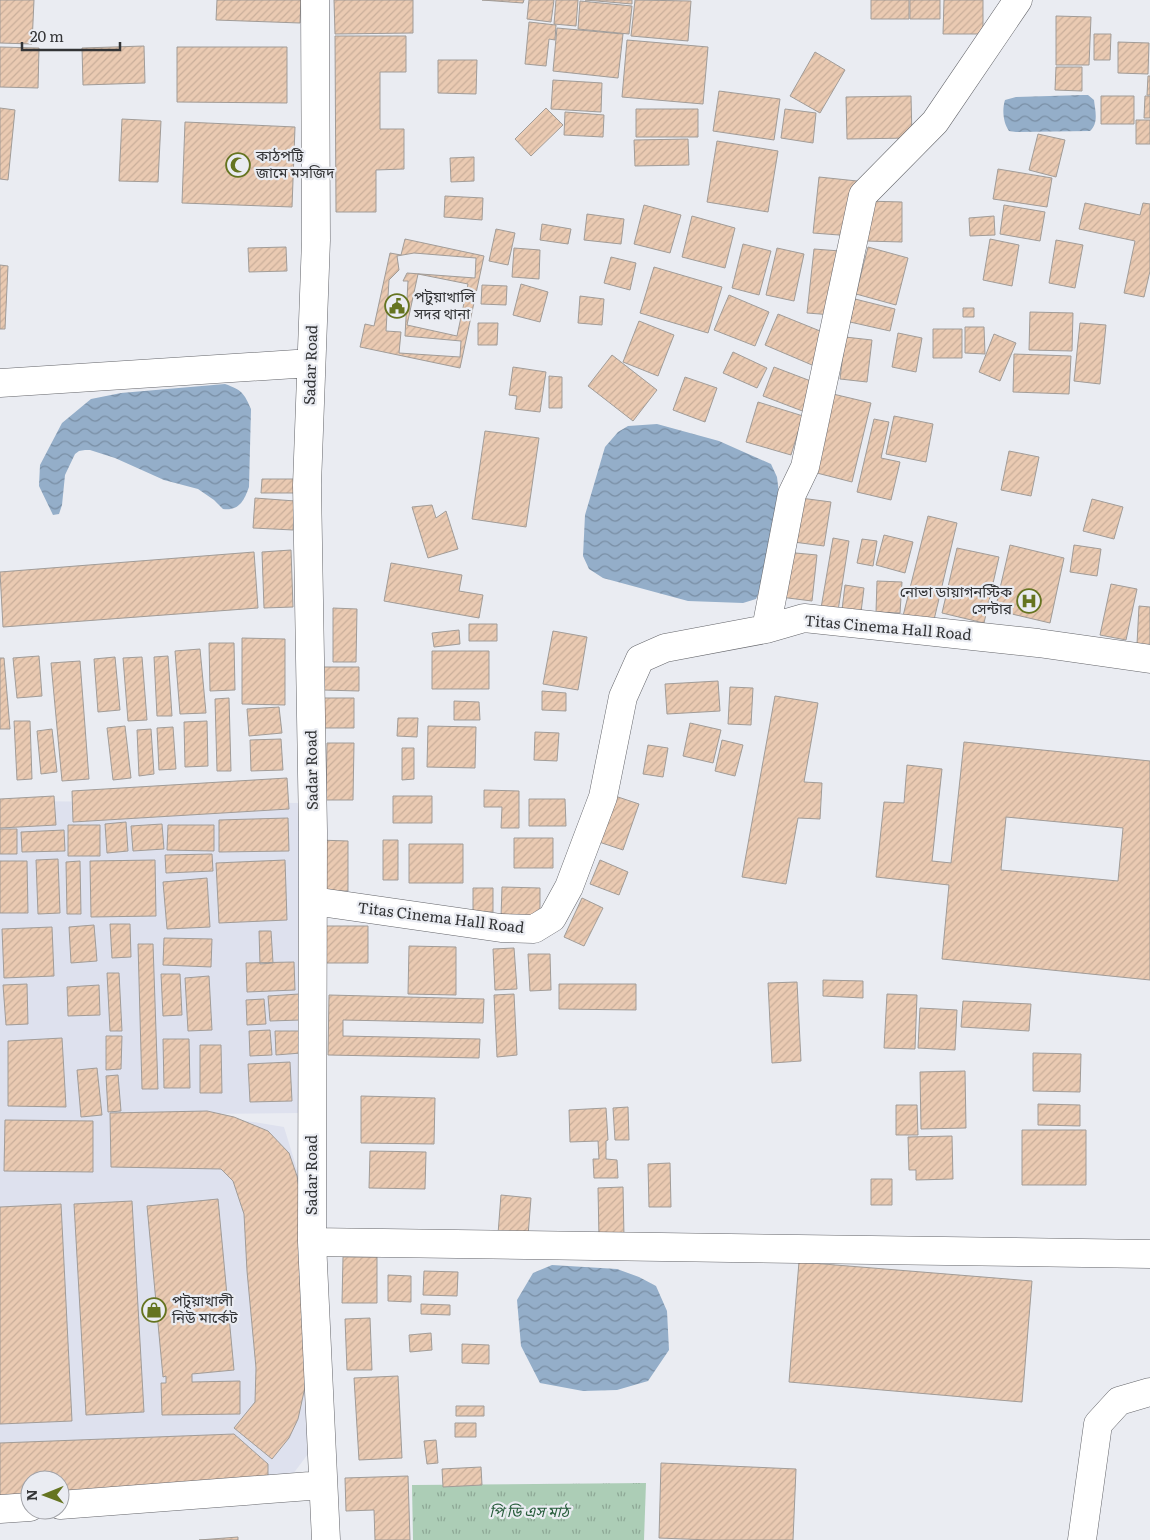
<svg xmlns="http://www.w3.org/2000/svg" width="1150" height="1540" viewBox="0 0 1150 1540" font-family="Literata,'Noto Sans Bengali',serif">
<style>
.built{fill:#dee1ee}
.park{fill:url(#park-tufts)}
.water{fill:url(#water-waves)}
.building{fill:url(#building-hatch);stroke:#a19c98;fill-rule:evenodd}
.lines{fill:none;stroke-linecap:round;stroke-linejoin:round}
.minor-casing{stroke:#64656a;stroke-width:29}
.minor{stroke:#fff;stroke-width:28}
.labels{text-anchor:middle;stroke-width:4.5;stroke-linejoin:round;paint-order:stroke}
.poi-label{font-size:15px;fill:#333436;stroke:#eaecf2;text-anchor:start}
.street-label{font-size:15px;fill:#333436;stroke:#eaecf2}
.park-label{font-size:15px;font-style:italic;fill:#285d3c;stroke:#eaecf2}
</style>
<defs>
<pattern id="park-tufts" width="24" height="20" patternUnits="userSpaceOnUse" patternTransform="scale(1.25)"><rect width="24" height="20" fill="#accdb6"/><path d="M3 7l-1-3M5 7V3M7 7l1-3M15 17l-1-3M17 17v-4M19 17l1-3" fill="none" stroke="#8da795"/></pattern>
<pattern id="water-waves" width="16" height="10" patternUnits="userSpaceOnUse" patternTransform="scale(1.25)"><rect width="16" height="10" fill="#94aec9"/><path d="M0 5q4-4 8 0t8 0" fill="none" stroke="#798ea4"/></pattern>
<pattern id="building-hatch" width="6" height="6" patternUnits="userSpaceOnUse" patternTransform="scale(1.25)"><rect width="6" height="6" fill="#eacab2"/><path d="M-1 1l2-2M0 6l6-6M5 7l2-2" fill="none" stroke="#c9ae9a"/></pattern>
</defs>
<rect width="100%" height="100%" fill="#eaecf2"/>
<path class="built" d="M0,801L304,803L299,1113L205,1114L284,1127L299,1176L311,1450L284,1486L30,1480L0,1503Z"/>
<path class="park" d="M646,1483L644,1540H413L412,1485Z"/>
<path class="water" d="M1083,95H1088L1094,100C1095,110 1099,123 1090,131L1016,132L1009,131C1003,123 1002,109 1005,100L1016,97Z
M225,384C242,390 244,393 251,409L249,487C244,501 239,511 223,509L214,500L198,489L164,480L115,458L90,450H85L79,451L75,454L65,475L62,505L59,514L53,515L39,486L40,465L62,423L91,399L121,393Z
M657,424L719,441L771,464L777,477L779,494L765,579L756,599L743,603L688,601L603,578L589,569L583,556L585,515L605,447L618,432L628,426Z
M552,1265L617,1269L639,1277L656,1286L667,1311L669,1350L648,1381L617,1390L583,1391L540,1383L521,1346L517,1300L533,1273Z"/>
<path class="building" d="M0,0H34L32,44L0,43Z
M217,0H301L300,23L216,20Z
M334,0H413V33L335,34Z
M482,0H524L523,3Z
M529,0H554L551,22L527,19Z
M556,0H578L576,26L554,24Z
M585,0H632V4Z
M635,0L691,1L688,41L631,36Z
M871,0H909V19H871Z
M910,0H940V19H910Z
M944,0H983V34H943Z
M580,1L632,6L629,34L578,29Z
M1056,16L1091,17L1089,65H1056Z
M529,22L556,25L555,40L549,39L546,66L525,64Z
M557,28L623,34L618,78L553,71Z
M1094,34H1111L1110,60H1094Z
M335,36H406V72H380V129H404V169L376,170V212H336Z
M627,40L708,47L703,104L622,97Z
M1118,42L1149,43L1148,74L1118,73Z
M144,46L145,83L83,85L82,48Z
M0,47L39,48L38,88L0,87Z
M177,47H287V103L177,102Z
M815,52L845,70L820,113L790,96Z
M438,60H477L476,94L438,93Z
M1056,67H1082V91L1055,90Z
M1148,76H1150V95H1147Z
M553,80L602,83L601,112L551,109Z
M719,91L780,99L774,140L713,131Z
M911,96L912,138L847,139L846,97Z
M1101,96H1134V124H1101Z
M1145,96H1150V118H1144Z
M0,108L15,110L8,180L0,179Z
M546,108L563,125L531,156L515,139Z
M636,109H698V137H636Z
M785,109L816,113L813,143L781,138Z
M565,112L604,115L603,137L564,135Z
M122,119L161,121L158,182L119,181Z
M1136,120H1150V144H1136Z
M185,122L295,127L292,207L182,203Z
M1038,134L1065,140L1056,177L1029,170Z
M688,139L689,165L635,166L634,140Z
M717,141L778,151L768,212L707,202Z
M474,157V181L451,182L450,158Z
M998,169L1052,178L1047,207L993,199Z
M819,177L857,181L852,236L813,233Z
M445,196L483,198L482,220L444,217Z
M865,201L902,202V242L865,241Z
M1085,203L1140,215L1143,203L1150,204V271L1144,297L1124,293L1135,241L1079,229Z
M644,205L681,215L670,253L634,244Z
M1004,205L1045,212L1040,241L1000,234Z
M587,214L624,219L621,244L584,240Z
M692,216L735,228L725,268L682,257Z
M994,216L995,235L970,236L969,218Z
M542,224L571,229L568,244L540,240Z
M496,229L515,233L508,265L489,261Z
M405,239L484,256L460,368L360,347L365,324L374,326L390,253L401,255ZM418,274L468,284L457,336L407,325Z
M990,239L1019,245L1012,286L983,280Z
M1056,240L1083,245L1075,288L1049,283Z
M743,244L771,251L759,295L732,288Z
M286,247L287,271L249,272L248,248Z
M868,247L908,258L896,305L856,294Z
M514,248L540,250L539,279L512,277Z
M777,248L804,254L794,301L766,295Z
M814,249L840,251L833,315L807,313Z
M414,253L476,258L475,278L407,273L403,281H408L405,336L461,341L460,357L399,353L401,332L386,331L389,280L399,270L397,256Z
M611,257L636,263L630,290L604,283Z
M0,265L8,266L5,329H0Z
M654,267L722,287L708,333L640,313Z
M521,284L548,292L540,322L513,315Z
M482,285L507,286L506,305L481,304Z
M729,295L769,312L755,346L714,330Z
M580,296L604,299L602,325L578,323Z
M855,299L895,309L890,331L850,322Z
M963,308H974V317H963Z
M1030,312L1073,313L1072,351L1029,350Z
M778,314L825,333L812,365L765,345Z
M639,321L674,335L658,376L623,362Z
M478,323H498L497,345H478Z
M1080,323L1106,325L1100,384L1074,381Z
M965,327H984L985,354L965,353Z
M933,329H962V358H933Z
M898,333L922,338L916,372L892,367Z
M994,334L1016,343L1000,381L979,372Z
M845,337L872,340L867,382L840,379Z
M733,352L767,368L757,388L723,373Z
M1014,354L1071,356L1069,394L1013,392Z
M612,355L657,390L633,421L588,386Z
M513,367L546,372L540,412L515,409L517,396L509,395Z
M774,367L816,383L805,412L763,396Z
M549,376L562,377V408H549Z
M685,377L717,388L705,422L673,410Z
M833,394L871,403L852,482L813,472Z
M758,402L803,416L791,455L746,442Z
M894,416L933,424L926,462L886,454Z
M874,419L889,422L881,458L900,462L891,500L857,492Z
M485,431L539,438L526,527L472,519Z
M1009,451L1039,457L1031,496L1001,490Z
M262,479H295V493H261Z
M793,497L831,502L824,546L786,541Z
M255,498L295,501L293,530L253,528Z
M1092,499L1123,507L1114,539L1083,531Z
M432,505L436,518L446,511L458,549L428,558L412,507Z
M928,516L957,523L933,624L903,616Z
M884,535L913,542L905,573L876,565Z
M833,538L849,541L837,617L820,614Z
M862,539L877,541L873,566L857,563Z
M1010,545L1064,558L1050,623L995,610Z
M1074,545L1101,549L1097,576L1070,572Z
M957,548L999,557L984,623L942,613Z
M291,550L293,607L264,608L262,552Z
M254,552L258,608L3,627L0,572Z
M785,552L817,555L812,601L780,597Z
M391,563L462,575L459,591L483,595L479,618L384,601Z
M877,581L902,582L900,613L876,612Z
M1111,584L1137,589L1126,640L1100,635Z
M845,585L864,588L860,620L841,618Z
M1139,606L1150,607V645L1137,644Z
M333,608L357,609L356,662H333Z
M469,624H497V641H469Z
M459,630L460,644L434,647L432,633Z
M553,631L587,637L578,690L543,684Z
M242,638L285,639V705L242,704Z
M209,643H234L235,690L210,691Z
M200,649L206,713L180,714L175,651Z
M432,651H489V689H432Z
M39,656L42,696L17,698L13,658Z
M168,656L172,716H157L154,657Z
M115,657L120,710L98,712L94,659Z
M142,657L147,720L128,721L123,658Z
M0,658H4L10,729H0Z
M80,661L89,779L62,781L51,663Z
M324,667H359V691L323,690Z
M718,681L720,711L667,714L665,684Z
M730,687L753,688L751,725L728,724Z
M542,691L566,693V711L542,710Z
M775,696L818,703L804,782L822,783L820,819L798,818L786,884L742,877Z
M229,698L231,771H217L215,699Z
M320,698H354V728H320Z
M454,701L479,702L480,720H454Z
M279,707L282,733L249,736L247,709Z
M398,718H418L417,737L397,736Z
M14,721H30L32,779L17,780Z
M207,721L208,766L185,767L184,722Z
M690,723L721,730L713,763L683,756Z
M125,726L131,778L113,780L107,728Z
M428,726L476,727L475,768L427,767Z
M173,727L176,769L159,770L157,728Z
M52,729L57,772L41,774L37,731Z
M151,729L154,774L139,776L137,730Z
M535,732L559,733L557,761L534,760Z
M281,739L283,770L251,771L250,740Z
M722,740L743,745L735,776L715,771Z
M964,742L1150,761V980L942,959L949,885L876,877L884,802L904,803L907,765L942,769L932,861L951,863ZM1006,817L1123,828L1118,881L1001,870Z
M327,743H354L353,800H326Z
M648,745L668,748L663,777L643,774Z
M402,748H414V779L402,780Z
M287,778L289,809L73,822L72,791Z
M484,790L519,791V828H501L502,807H484Z
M612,795L639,804L623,850L596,841Z
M54,796L56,825L0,828V799Z
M393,796H432V823H393Z
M529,799H565L566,826H529Z
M288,818L289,851L219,852V820Z
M126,822L128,851L107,853L105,824Z
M162,824L164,849L133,851L131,826Z
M68,825H100V856H68Z
M168,825H214V851L167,850Z
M0,829H17V854H0Z
M64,830L65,851L22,852L21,832Z
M514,838H553V868H514Z
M318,840L348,841V891H318Z
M383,840H398V880H383Z
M409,844H463V883H409Z
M212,854L213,871L166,873L165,855Z
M58,859L60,913L38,914L36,860Z
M155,860L156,916L91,917L90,861Z
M285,860L287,920L219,923L216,863Z
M600,860L628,872L619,895L590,884Z
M0,861H27L28,913H0Z
M80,861L81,914H67L66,862Z
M207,878L210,927L167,929L163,882Z
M502,887L540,888V918H501Z
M473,888H493V912H473Z
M582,898L603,908L584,946L564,937Z
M110,924H130L131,957L112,958Z
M94,925L97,961L71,963L69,927Z
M322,926H368V963H322Z
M52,927L54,976L4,978L2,929Z
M259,931H271L273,963L260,964Z
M164,938L212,939L211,967L163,965Z
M138,944H153L158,1089H142Z
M409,946L456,947V995L408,994Z
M514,948L517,989L495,990L493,949Z
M528,954H550L551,990L530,991Z
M294,962L295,990L247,992L246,963Z
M107,973H119L122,1031H110Z
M161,974H180L182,1015L163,1016Z
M209,976L212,1030L188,1031L185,978Z
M823,980L863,981V998L823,996Z
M797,982L801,1061L772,1063L768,983Z
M27,984L28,1024L6,1025L3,985Z
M559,984H636V1010L559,1009Z
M99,985L100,1015L68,1016L67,987Z
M299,994L300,1020L270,1021L268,996Z
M514,994L517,1055L497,1057L494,995Z
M887,994L917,995L915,1049L884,1048Z
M329,995L484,999L483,1023L343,1020V1036L480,1039L479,1058L328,1055Z
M264,999L266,1024L247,1025L246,1000Z
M963,1001L1031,1004L1029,1031L961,1027Z
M920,1008L957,1010L955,1050L918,1048Z
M270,1030L272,1055L250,1056L249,1031Z
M275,1031H300L301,1053L276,1055Z
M106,1036H122L121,1069L106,1070Z
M62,1038L66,1107L8,1106V1041Z
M163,1039H189L190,1088H164Z
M200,1045H221L222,1093H200Z
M1033,1053L1081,1054L1080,1092L1033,1091Z
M290,1062L292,1101L250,1102L248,1064Z
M97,1068L102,1115L81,1117L77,1070Z
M965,1071L966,1128L921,1129L920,1072Z
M118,1075L121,1111L108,1112L106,1076Z
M361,1096L435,1098L434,1144L361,1143Z
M1038,1104L1080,1105V1126L1038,1125Z
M896,1105H917L918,1135H896Z
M628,1107L629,1140H615L613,1108Z
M606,1108L608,1140L606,1141V1159L617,1160L618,1178H594L593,1159H599L598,1141L570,1142L569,1110Z
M207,1111L234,1117L268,1131L289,1153L297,1176L303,1212L307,1308L305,1387L298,1419L289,1438L272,1459L234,1428L255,1402L256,1368L247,1271L244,1214L233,1181L221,1169L111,1167L110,1113Z
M5,1120L93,1121V1172L4,1171Z
M1022,1130H1086V1185H1022Z
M952,1136L953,1179L916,1180V1170H909L908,1137Z
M370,1151L426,1152L425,1189L369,1188Z
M670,1163L671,1207H649L648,1164Z
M871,1179H892V1205H871Z
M623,1187L624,1237L599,1238L598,1188Z
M501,1195L531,1198L528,1236L498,1234Z
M218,1199L234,1370L192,1374V1382L240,1381V1414L162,1415L161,1383H166V1376L163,1377L147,1206Z
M132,1201L144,1412L86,1415L74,1204Z
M61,1204L72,1421L0,1424V1207Z
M343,1257H377V1303H342Z
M799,1262L1032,1281L1022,1402L789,1382Z
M424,1271L458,1272L457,1296L423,1295Z
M388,1275L411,1276V1302L388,1301Z
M421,1304L450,1305V1315L421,1314Z
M370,1318L372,1370H347L345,1319Z
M431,1333L432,1350L410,1352L409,1335Z
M462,1344L489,1345V1364L462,1363Z
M398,1376L402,1458L359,1460L354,1378Z
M456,1406H484V1416H456Z
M455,1423H476V1437H455Z
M234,1434L268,1464V1481L60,1494V1480H30V1496L0,1498V1443Z
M436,1440L438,1463L427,1464L424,1441Z
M661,1463L796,1469L793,1540H709L659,1538Z
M481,1467L482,1485L443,1487L442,1469Z
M408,1476L410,1540H375L374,1510L346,1511L345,1478Z
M238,1537V1540H199Z"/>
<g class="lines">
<g class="minor-casing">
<path id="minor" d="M315,0L316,240L307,485L313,831L312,1242L326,1540
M0,383L311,363
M766,629L792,494L805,467L863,195L935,122L1018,0
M313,901L501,928L534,929L552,918L569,887L603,797L623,697L640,659L665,648L766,629L804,618L1038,643L1150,659
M312,1242L1150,1254
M60,1505L323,1485
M0,1509L30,1507
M1082,1540L1098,1424L1119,1401L1150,1392"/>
</g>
<use href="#minor" class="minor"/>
</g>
<defs>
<g id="mosque-ring" transform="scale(1.25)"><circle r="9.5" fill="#eaecf2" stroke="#657420" stroke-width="1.5"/><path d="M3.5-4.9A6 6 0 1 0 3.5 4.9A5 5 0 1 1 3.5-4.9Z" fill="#657420"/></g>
<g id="civic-ring" transform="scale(1.25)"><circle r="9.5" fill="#eaecf2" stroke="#657420" stroke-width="1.5"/><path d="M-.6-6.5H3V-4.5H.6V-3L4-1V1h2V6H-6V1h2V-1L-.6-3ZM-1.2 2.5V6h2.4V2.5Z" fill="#657420"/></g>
<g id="hospital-ring" transform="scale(1.25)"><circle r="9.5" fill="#eaecf2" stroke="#657420" stroke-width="1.5"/><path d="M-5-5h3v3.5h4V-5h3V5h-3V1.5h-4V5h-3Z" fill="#657420"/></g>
<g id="shop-ring" transform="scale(1.25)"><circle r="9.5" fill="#eaecf2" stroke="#657420" stroke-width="1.5"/><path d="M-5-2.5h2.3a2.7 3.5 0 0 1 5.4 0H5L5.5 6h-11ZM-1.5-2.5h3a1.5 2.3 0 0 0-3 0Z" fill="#657420"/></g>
</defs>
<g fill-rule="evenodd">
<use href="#mosque-ring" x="238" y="165"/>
<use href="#civic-ring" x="397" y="306"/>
<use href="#hospital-ring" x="1029" y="601"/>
<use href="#shop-ring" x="154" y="1310"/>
</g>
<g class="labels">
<g class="poi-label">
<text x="256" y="161">কাঠপট্টি<tspan x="256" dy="17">জামে মসজিদ</tspan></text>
<text x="414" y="302">পটুয়াখালি<tspan x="414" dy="17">সদর থানা</tspan></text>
<text x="1012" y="597" text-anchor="end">নোভা ডায়াগনস্টিক<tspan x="1012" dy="17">সেন্টার</tspan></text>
<text x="172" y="1306">পটুয়াখালী<tspan x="172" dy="17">নিউ মার্কেট</tspan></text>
</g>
<g class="street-label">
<text transform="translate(311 365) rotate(-88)" y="5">Sadar Road</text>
<text transform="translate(888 628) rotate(5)" y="5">Titas Cinema Hall Road</text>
<text transform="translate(312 770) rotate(-91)" y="5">Sadar Road</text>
<text transform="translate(441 918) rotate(7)" y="5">Titas Cinema Hall Road</text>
<text transform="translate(312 1175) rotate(-90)" y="5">Sadar Road</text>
</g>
<g class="park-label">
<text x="529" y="1517">পি ডি এস মাঠ</text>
</g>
</g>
<g transform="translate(45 1495) rotate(269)"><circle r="24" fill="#eaecf2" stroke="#a1a2a7"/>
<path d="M0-4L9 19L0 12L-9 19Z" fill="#657420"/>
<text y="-8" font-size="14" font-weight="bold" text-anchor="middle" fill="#333436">N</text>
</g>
<path d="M22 42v8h98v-8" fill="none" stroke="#333436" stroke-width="2.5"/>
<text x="30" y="42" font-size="15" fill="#333436" stroke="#eaecf2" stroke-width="4" paint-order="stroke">20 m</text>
</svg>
